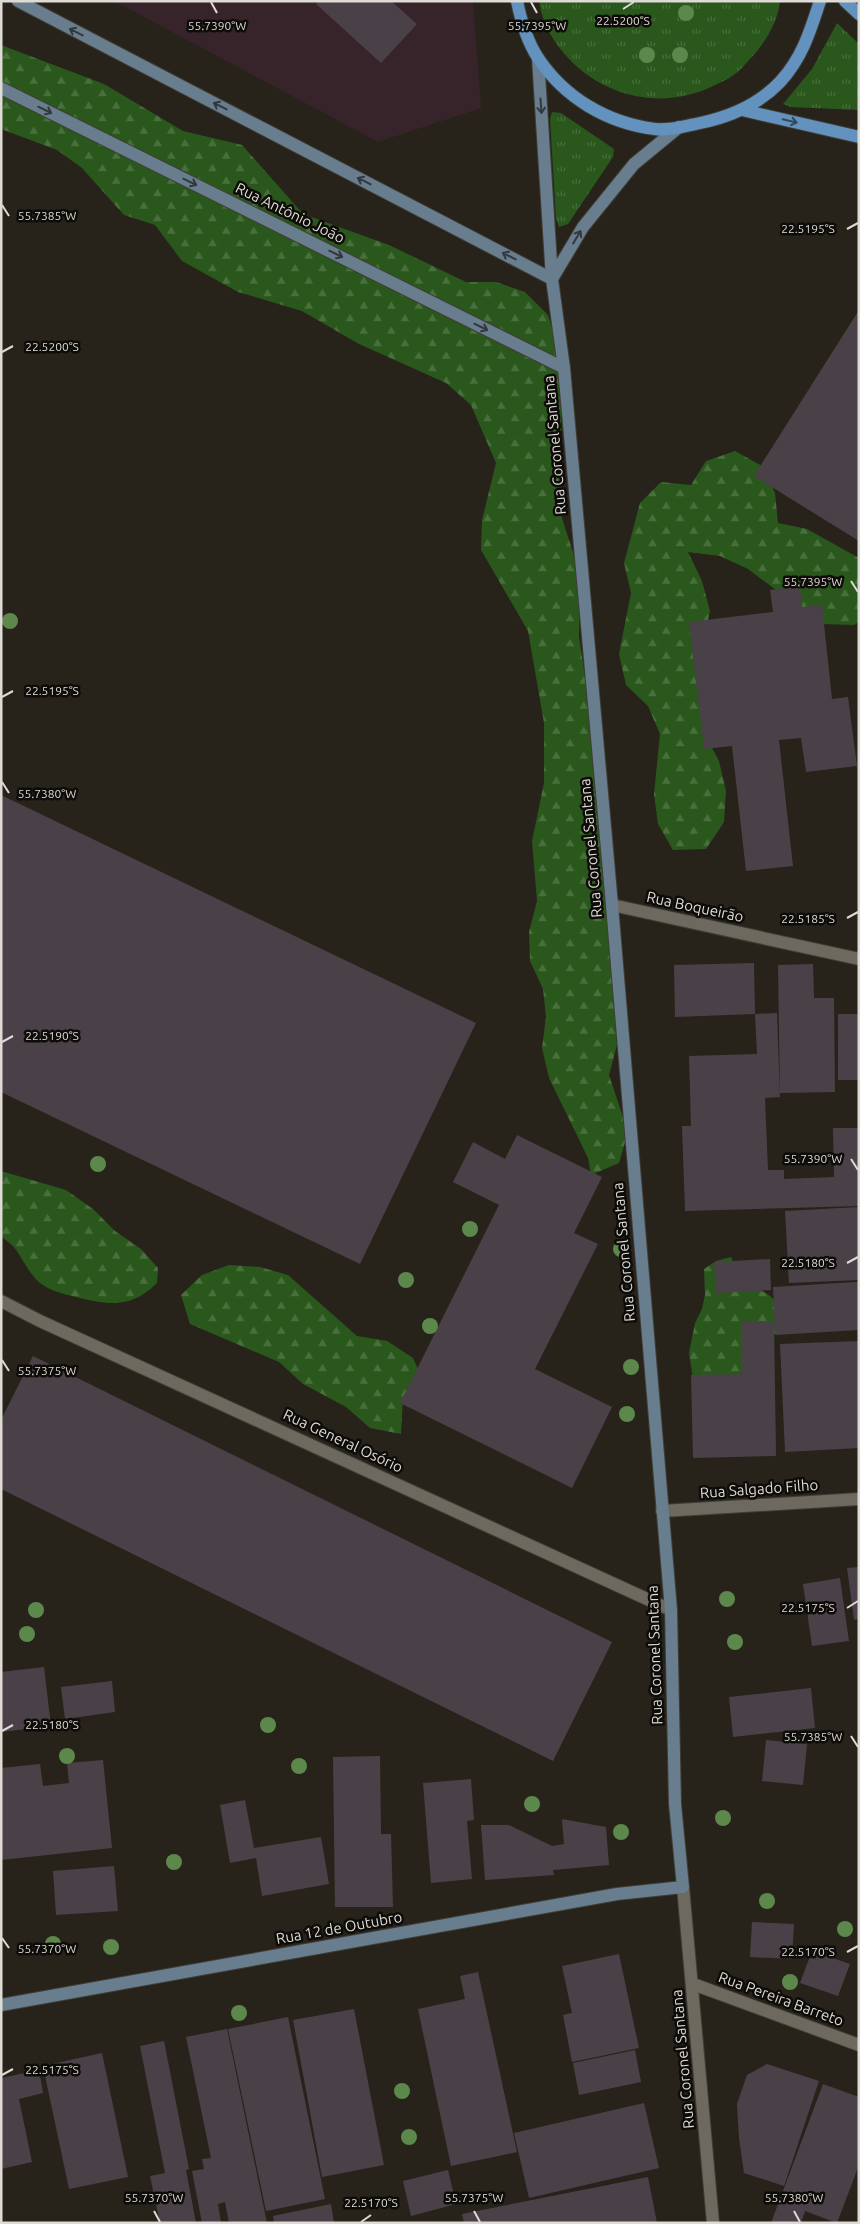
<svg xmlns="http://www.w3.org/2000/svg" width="860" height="2224" viewBox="0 0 860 2224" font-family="Ubuntu,sans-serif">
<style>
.industrial{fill:#37242b}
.grass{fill:url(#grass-tufts)}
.forest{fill:url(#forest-firs)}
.building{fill:#4a4148}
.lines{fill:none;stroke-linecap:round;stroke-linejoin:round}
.minor-casing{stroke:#413e37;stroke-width:14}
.secondary-casing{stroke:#413e37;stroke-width:14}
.primary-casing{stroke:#413e37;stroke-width:14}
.minor{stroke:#6e695f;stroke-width:12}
.secondary{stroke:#687d8e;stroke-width:12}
.primary{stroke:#6392be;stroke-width:12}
.tree{fill:#5d884c}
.oneway{stroke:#32393e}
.oneway2{stroke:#34485a}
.ticks{fill:none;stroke:#dedbd5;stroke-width:2}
.labels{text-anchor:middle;stroke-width:5;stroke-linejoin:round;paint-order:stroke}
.street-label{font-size:15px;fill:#dedbd5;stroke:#0e0c09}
.ticks-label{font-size:12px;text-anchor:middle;fill:#dedbd5;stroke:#0e0c09;stroke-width:5;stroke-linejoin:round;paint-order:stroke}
</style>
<defs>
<pattern id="grass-tufts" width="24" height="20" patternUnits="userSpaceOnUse" patternTransform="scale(1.25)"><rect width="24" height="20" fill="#29571c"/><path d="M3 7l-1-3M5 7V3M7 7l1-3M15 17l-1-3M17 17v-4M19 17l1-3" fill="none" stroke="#486f3c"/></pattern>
<pattern id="forest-firs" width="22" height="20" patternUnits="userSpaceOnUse" patternTransform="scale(1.25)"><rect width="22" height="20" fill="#29571c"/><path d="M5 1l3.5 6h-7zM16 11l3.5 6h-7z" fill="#486f3c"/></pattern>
</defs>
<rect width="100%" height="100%" fill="#27231a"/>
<path class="industrial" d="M114,1H473L481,108L378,142Z"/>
<path class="grass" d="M539,1H780C778,22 765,43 751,58C746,63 741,70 735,74C729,79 721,82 715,85C666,110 609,99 571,61C555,45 542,24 539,1Z
M837,23L859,44V110L791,107L783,104L812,69Z
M552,112L561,113L614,149L613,157L568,224L559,227L556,219L550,119Z"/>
<path class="forest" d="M1,45L104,84L183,131L242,145L303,214L389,245L466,282H496L525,292L548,315L557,342L561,393V515L580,574L579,637L597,753L612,944L617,1045L609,1075L628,1132L619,1163L591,1175L588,1158L549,1078L542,1048L546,1017L543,989L530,961L529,932L537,901L532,841L544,783V723L528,631L481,550L482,520L496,463L471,405L446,383L359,344L302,311L238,292L182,261L155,225L124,215L82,168L57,150L1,129Z
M735,451L762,466L775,493L778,523L807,529L859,558V622L854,625L822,624L748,569L720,556L688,552L702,581L710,611L703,642L704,733L719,761L726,791L724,822L706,849L673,850L658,824L654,794L660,734L648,706L626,685L619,654L631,593L624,563L640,503L661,482L691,485L706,461Z
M1,1171L66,1190L93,1209L115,1231L141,1249L158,1268L157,1283C131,1309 108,1305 76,1297C63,1294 51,1291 40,1283C28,1273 23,1258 13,1246C10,1243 5,1240 1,1236Z
M731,1257L744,1285C770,1292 779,1298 782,1325L730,1386L694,1385L689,1353L695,1323L702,1309L705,1295L704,1269L716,1261Z
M229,1265L260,1267L288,1275L357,1336L387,1341L413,1358L426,1387L403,1397L401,1434L370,1428L346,1407L303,1384L279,1362L190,1324L181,1295L202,1275Z"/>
<path class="building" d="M318,1H391L417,24L381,63L316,4Z
M859,310V541L754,476Z
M800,586L802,607L822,605L832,699L848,697L857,766L806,772L801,738L779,740L793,866L746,871L732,746L704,749L689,622L773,612L770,590Z
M1,795L476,1023L360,1264L1,1092Z
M754,963L755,1014L675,1017L674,965Z
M813,964L814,998H834L835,1092L780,1093L778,965Z
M777,1013L780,1097L765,1098L768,1170H784V1179L834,1177L833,1128H859V1206L685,1211L682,1126H691L689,1056L757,1054L755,1014Z
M838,1014H859V1080H838Z
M517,1135L602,1177L574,1233L598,1244L535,1369L612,1407L572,1488L400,1403L499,1205L453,1182L473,1142L505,1159Z
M859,1207V1280L789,1283L785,1211Z
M770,1259L771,1290L716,1293L714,1262Z
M856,1282H859V1330L775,1335L773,1287Z
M774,1321L776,1456L693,1458L691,1375L741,1374V1322Z
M859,1341V1448L785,1452L780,1344Z
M33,1356L612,1642L553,1761L1,1489V1420Z
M859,1567V1619L854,1620L847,1568Z
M840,1578L849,1641L812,1646L803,1584Z
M44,1667L51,1726L1,1732V1672Z
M112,1681L115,1712L65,1719L61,1687Z
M811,1688L815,1728L733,1737L729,1697Z
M766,1740L807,1744L803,1785L762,1781Z
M380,1756L381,1834H391L393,1907H335L333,1757Z
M103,1760L112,1848L1,1860V1768L40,1764L43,1786L69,1783L67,1763Z
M471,1779L474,1820L467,1821L472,1879L431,1883L423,1783Z
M245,1800L254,1848L321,1837L329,1884L262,1896L256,1858L230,1863L220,1805Z
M562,1819L606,1827L609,1865L553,1870L554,1875L485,1880L481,1825H509L552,1846L564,1844Z
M114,1866L118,1911L56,1915L53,1871Z
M752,1922L794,1924L792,1959L750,1957Z
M812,1951L850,1964L838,1996L800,1983Z
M619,1954L639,2048L572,2062L563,2015L572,2013L562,1966Z
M478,1972L517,2152L451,2166L418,2009L465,1999L460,1976Z
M354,2009L384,2165L322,2177L293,2020Z
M288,2017L325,2199L266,2211L228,2029Z
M227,2029L267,2223H229L225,2202L218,2204L221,2223H202L192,2171L204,2169L202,2159L211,2158L186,2037Z
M164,2041L189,2169L186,2170L196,2223H160L150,2176L165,2173L140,2046Z
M635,2050L641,2082L579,2095L573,2063Z
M102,2053L128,2177L69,2189L43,2066Z
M767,2064L819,2081L784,2186L744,2173L739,2138L737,2104L747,2075Z
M39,2070L43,2093L19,2099L32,2162L1,2169V2078Z
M823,2084L859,2097V2165L837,2223L805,2211L801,2223H771Z
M644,2103L659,2168L529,2198L514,2133Z
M448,2170L456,2204L411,2216L403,2181Z
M648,2177L657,2223H464L462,2214Z
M331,2204L334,2223H274L273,2216Z"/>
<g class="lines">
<g class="minor-casing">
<path id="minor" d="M612,905L859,959
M1,1301L40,1321L671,1610
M662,1511L859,1499
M683,1887L713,2223
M693,1984L859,2045"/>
</g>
<g class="secondary-casing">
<path id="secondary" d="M18,1L552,279
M1,88L564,368
M552,279L583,227L634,164L679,127
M1,2005L617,1894L683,1887L675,1804L671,1610L612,905L564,368L552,279L538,58"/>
</g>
<g class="primary-casing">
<path id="primary" d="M517,1C521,21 527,41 538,58C565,98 607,123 655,129C669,131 686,126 700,123C729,117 759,104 780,82C802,58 810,32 820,1
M845,1L859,14
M742,110L859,137"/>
</g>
<use href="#minor" class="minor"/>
<use href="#secondary" class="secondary"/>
<use href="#primary" class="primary"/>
</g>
<g class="tree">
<circle cx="686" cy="13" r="8"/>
<circle cx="647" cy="55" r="8"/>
<circle cx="680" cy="55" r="8"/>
<circle cx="10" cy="621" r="8"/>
<circle cx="98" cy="1164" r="8"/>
<circle cx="470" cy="1229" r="8"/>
<circle cx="621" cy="1249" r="8"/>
<circle cx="406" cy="1280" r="8"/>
<circle cx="430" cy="1326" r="8"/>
<circle cx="631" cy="1367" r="8"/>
<circle cx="627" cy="1414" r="8"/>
<circle cx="727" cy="1599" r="8"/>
<circle cx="36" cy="1610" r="8"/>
<circle cx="27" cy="1634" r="8"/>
<circle cx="735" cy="1642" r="8"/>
<circle cx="268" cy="1725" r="8"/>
<circle cx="67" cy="1756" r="8"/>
<circle cx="299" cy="1766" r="8"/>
<circle cx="532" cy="1804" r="8"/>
<circle cx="723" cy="1818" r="8"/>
<circle cx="621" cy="1832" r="8"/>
<circle cx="174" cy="1862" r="8"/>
<circle cx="767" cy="1901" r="8"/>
<circle cx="845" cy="1929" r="8"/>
<circle cx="53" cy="1944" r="8"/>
<circle cx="111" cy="1947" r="8"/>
<circle cx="790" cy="1982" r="8"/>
<circle cx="239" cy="2013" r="8"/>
<circle cx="402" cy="2091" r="8"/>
<circle cx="409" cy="2137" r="8"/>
</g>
<defs><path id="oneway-shaft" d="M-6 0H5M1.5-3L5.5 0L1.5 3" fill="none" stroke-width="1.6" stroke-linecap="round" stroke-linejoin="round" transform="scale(1.25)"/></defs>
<g class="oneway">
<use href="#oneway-shaft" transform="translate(76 32) rotate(-153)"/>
<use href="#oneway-shaft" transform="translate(220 106) rotate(-153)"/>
<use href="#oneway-shaft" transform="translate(541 106) rotate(86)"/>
<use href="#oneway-shaft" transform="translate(45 110) rotate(26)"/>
<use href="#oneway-shaft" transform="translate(364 181) rotate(-153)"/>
<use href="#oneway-shaft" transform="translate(190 182) rotate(26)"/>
<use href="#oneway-shaft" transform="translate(577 237) rotate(-59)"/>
<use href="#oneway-shaft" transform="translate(336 254) rotate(26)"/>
<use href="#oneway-shaft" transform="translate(509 256) rotate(-153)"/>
<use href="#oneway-shaft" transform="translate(481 327) rotate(26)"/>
</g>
<use class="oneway2" href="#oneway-shaft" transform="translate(790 121) rotate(13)"/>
<path class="ticks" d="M211,2L217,13M531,2L537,13M623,9L634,2M2,205L9,216M847,229L858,223M2,352L13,346M851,581L858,592M2,697L13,691M2,782L9,793M847,918L858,912M2,1042L13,1036M851,1159L858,1170M847,1263L858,1257M2,1360L9,1371M847,1608L858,1601M2,1731L13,1725M851,1736L858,1747M2,1938L9,1948M847,1952L858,1946M2,2075L13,2069M154,2211L160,2222M474,2211L480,2222M794,2211L800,2222M361,2222L371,2215"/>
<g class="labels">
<g class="street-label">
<text transform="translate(290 213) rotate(26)" y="5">Rua Antônio João</text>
<text transform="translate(555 445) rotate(-95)" y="5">Rua Coronel Santana</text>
<text transform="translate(591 848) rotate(-95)" y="5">Rua Coronel Santana</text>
<text transform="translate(695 907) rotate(12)" y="5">Rua Boqueirão</text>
<text transform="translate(624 1252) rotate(-95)" y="5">Rua Coronel Santana</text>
<text transform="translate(343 1441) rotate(25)" y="5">Rua General Osório</text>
<text transform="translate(759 1489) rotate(-4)" y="5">Rua Salgado Filho</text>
<text transform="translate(655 1655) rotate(-92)" y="5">Rua Coronel Santana</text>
<text transform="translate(339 1928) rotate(-10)" y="5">Rua 12 de Outubro</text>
<text transform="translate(781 1999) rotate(20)" y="5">Rua Pereira Barreto</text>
<text transform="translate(683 2059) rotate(-95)" y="5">Rua Coronel Santana</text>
</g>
</g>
<g class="ticks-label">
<text x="623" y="25">22.5200°S</text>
<text x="217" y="30">55.7390°W</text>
<text x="537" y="30">55.7395°W</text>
<text x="47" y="220">55.7385°W</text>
<text x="808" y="233">22.5195°S</text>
<text x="52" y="351">22.5200°S</text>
<text x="813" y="586">55.7395°W</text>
<text x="52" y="695">22.5195°S</text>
<text x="47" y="798">55.7380°W</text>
<text x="808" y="923">22.5185°S</text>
<text x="52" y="1040">22.5190°S</text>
<text x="813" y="1163">55.7390°W</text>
<text x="808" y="1267">22.5180°S</text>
<text x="47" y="1375">55.7375°W</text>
<text x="808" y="1612">22.5175°S</text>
<text x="52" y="1729">22.5180°S</text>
<text x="813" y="1741">55.7385°W</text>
<text x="47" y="1953">55.7370°W</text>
<text x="808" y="1956">22.5170°S</text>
<text x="52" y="2074">22.5175°S</text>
<text x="154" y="2202">55.7370°W</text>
<text x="474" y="2202">55.7375°W</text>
<text x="794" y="2202">55.7380°W</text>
<text x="371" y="2207">22.5170°S</text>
</g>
<rect width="860" height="2224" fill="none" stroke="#dedbd5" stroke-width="5"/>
</svg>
